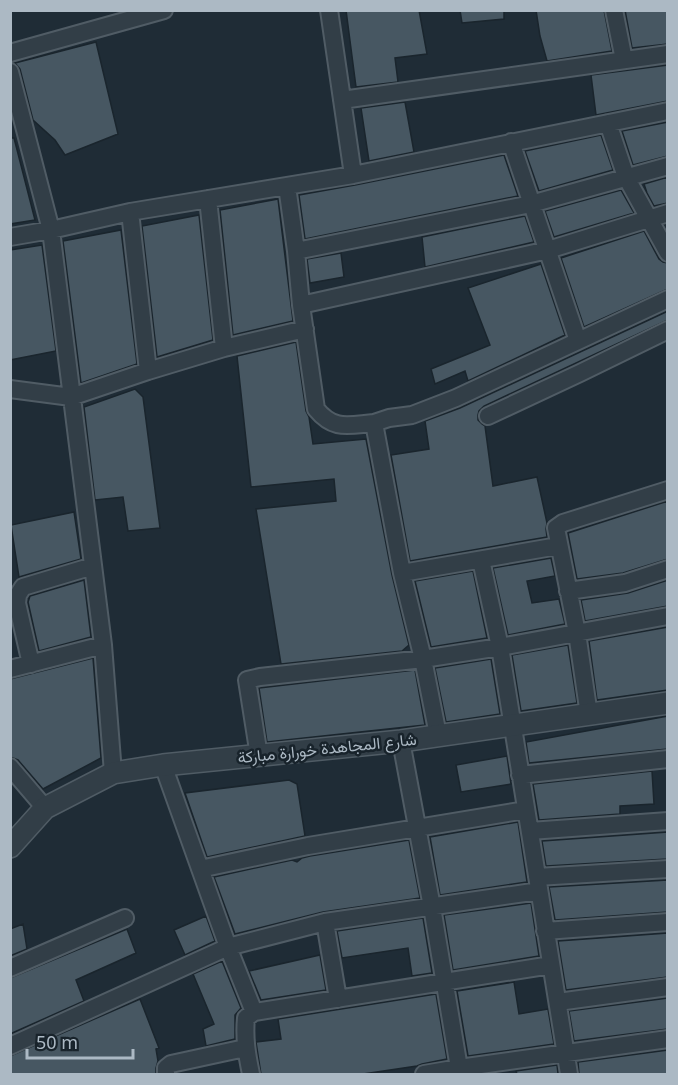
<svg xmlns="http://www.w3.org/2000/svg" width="678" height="1085" viewBox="0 0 678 1085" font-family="'Noto Sans',Vazirmatn,sans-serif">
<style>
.building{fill:#475762;stroke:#1a252d;stroke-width:1.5}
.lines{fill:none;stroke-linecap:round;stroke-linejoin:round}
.minor-casing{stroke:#505c65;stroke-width:20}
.tertiary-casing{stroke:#505c65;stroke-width:24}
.minor{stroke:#323e47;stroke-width:16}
.tertiary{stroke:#323e47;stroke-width:21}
.labels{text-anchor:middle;stroke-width:5;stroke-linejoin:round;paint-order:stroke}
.street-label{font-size:16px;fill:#acb9c4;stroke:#18232b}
</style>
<rect width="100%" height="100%" fill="#1f2c36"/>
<path class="building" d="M346,10H419L427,54L395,58L398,82L356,87Z
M460,10H504V19L462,23Z
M536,10H604L612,51L547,61L540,36Z
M625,10H668V44L632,48Z
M96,42L118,134L65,155L55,140L33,120L20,69L15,63Z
M668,65V101L596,115L591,75Z
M405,102L414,152L369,161L361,108Z
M668,122V156L633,165L622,131Z
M601,135L613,170L539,191L525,151Z
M10,138H14L35,220L10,224Z
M504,155L518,196L305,239L299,195L355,185Z
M668,177V203L654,206L647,193L644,184Z
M621,190L634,213L554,237L545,211Z
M278,199L293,321L233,335L220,210Z
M199,215L213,340L157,357L142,226Z
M525,216L534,242L425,267L422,237Z
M121,230L137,364L81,383L63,241Z
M644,231L659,259L663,262L668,263V289L584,327L561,258Z
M42,245L56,351L10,360V250Z
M341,253L344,277L310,283L307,259Z
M541,264L565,335L468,381L465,371L435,384L431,369L490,345L468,288Z
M668,311V320L484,406L479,411L478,415V420L482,424L485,426L493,486L537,477L547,523L546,529L547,537L410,561L391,455L429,449L425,421L460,408Z
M296,342L306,411L309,417L313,444L366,439L392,575L409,645L402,651L281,664L256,509L336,501L334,479L251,487L237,356Z
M135,389L143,397L160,528L128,531L123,497L95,500L84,407Z
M668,501V559L623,573L577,579L568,533Z
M74,512L81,559L19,577L11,525Z
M551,558L555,576L527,581L532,603L559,599L565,624L508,635L493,568Z
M473,571L487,638L431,647L415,581Z
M84,580L91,637L39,651L28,602L30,596Z
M668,580V606L585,621L581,600L628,593Z
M668,627V690L597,700L589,641Z
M568,645L577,703L521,711L512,655Z
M93,658L101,758L43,789L18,760L10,757V679Z
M491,659L500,714L446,722L435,668Z
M415,670L425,725L267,742L259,688Z
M668,716V749L529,763L526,742Z
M507,756L511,784L461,792L456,765Z
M652,771L654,804L620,806V814L539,820L533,784Z
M289,780L297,784L305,836L207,857L185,793Z
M518,822L527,882L440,895L430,837Z
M668,832V859L546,866L542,841Z
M409,840L420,898L323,912L235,934L214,877L292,860L297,862L302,858L310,856Z
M668,880V912L555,920L549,887Z
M531,903L539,956L453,970L444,915Z
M206,916L215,941L185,955L174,930Z
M423,918L432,973L412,976L408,948L342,958L337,931Z
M23,924L27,949L10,956V929Z
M127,929L136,953L76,980L84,1001L10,1034V978Z
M668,933V977L566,990L558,941Z
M320,955L326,990L261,1000L249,971Z
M222,961L241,1008L235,1015V1039L206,1046L203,1029L214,1024L193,974Z
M514,982L519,1014L548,1009L554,1044L468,1056L457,991Z
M436,994L447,1059L422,1064L417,1066L363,1074H261L256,1042L281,1039L278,1019Z
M668,998V1029L574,1041L569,1011Z
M140,999L159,1048L156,1049L158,1061L156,1068V1074H10V1056Z
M668,1050V1074H579L578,1062Z
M557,1065L558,1074H517L516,1071Z"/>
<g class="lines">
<g class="minor-casing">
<path id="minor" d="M329,10L353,175
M614,10L624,60
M10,53L164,10
M10,72L51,230L103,645L113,773
M342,100L668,54
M608,123L626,177L668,253
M511,142L578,341
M287,186L296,251L301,305L548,250L668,213
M130,212L148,371
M10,237L51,230L130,212L353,175L668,111
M296,251L531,204L668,166
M301,305L316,409C334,431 348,425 374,423
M224,348L305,329
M10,389L71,397L148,371L224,348L208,199
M488,416L580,373L668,330
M481,560L500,647L569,1074
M402,573L558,546
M568,591L625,583L668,569
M31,664L17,603L18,595L23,587L93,566
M10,669L103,645
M589,715L577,633L556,528L563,523L668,490
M438,735L423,659L402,573L374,423L389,418L412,415L456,398L668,299
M401,741L432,907L460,1074
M259,756L247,680L260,677L423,659L500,647L668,616
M163,765L228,947L254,1012
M10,767L45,808
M520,775L668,759
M530,831L668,821
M200,869L308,846L526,810
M537,877L668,869
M325,922L338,999
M545,931L668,922
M10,968L125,918
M558,1002L668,987
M10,1046L228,947L325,922L539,891
M166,1074V1068L171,1064L245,1048
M251,1074C247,1055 244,1038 246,1018L254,1012L551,965
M424,1074L459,1068L668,1039"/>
</g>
<g class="tertiary-casing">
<path id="tertiary" d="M10,847L45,808L113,773L163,765L401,741L668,703"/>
</g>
<use href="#minor" class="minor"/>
<use href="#tertiary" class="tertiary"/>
</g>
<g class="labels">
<g class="street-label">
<text transform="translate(327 748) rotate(-6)" y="6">شارع المجاهدة خورارة مباركة</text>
</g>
</g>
<rect width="678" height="1085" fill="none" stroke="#acb9c4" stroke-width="24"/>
<path d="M27 1049v9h106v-9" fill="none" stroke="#acb9c4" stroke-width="3"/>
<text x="36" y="1049" font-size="18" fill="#acb9c4" stroke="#18232b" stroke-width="4.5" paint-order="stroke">50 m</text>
</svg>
